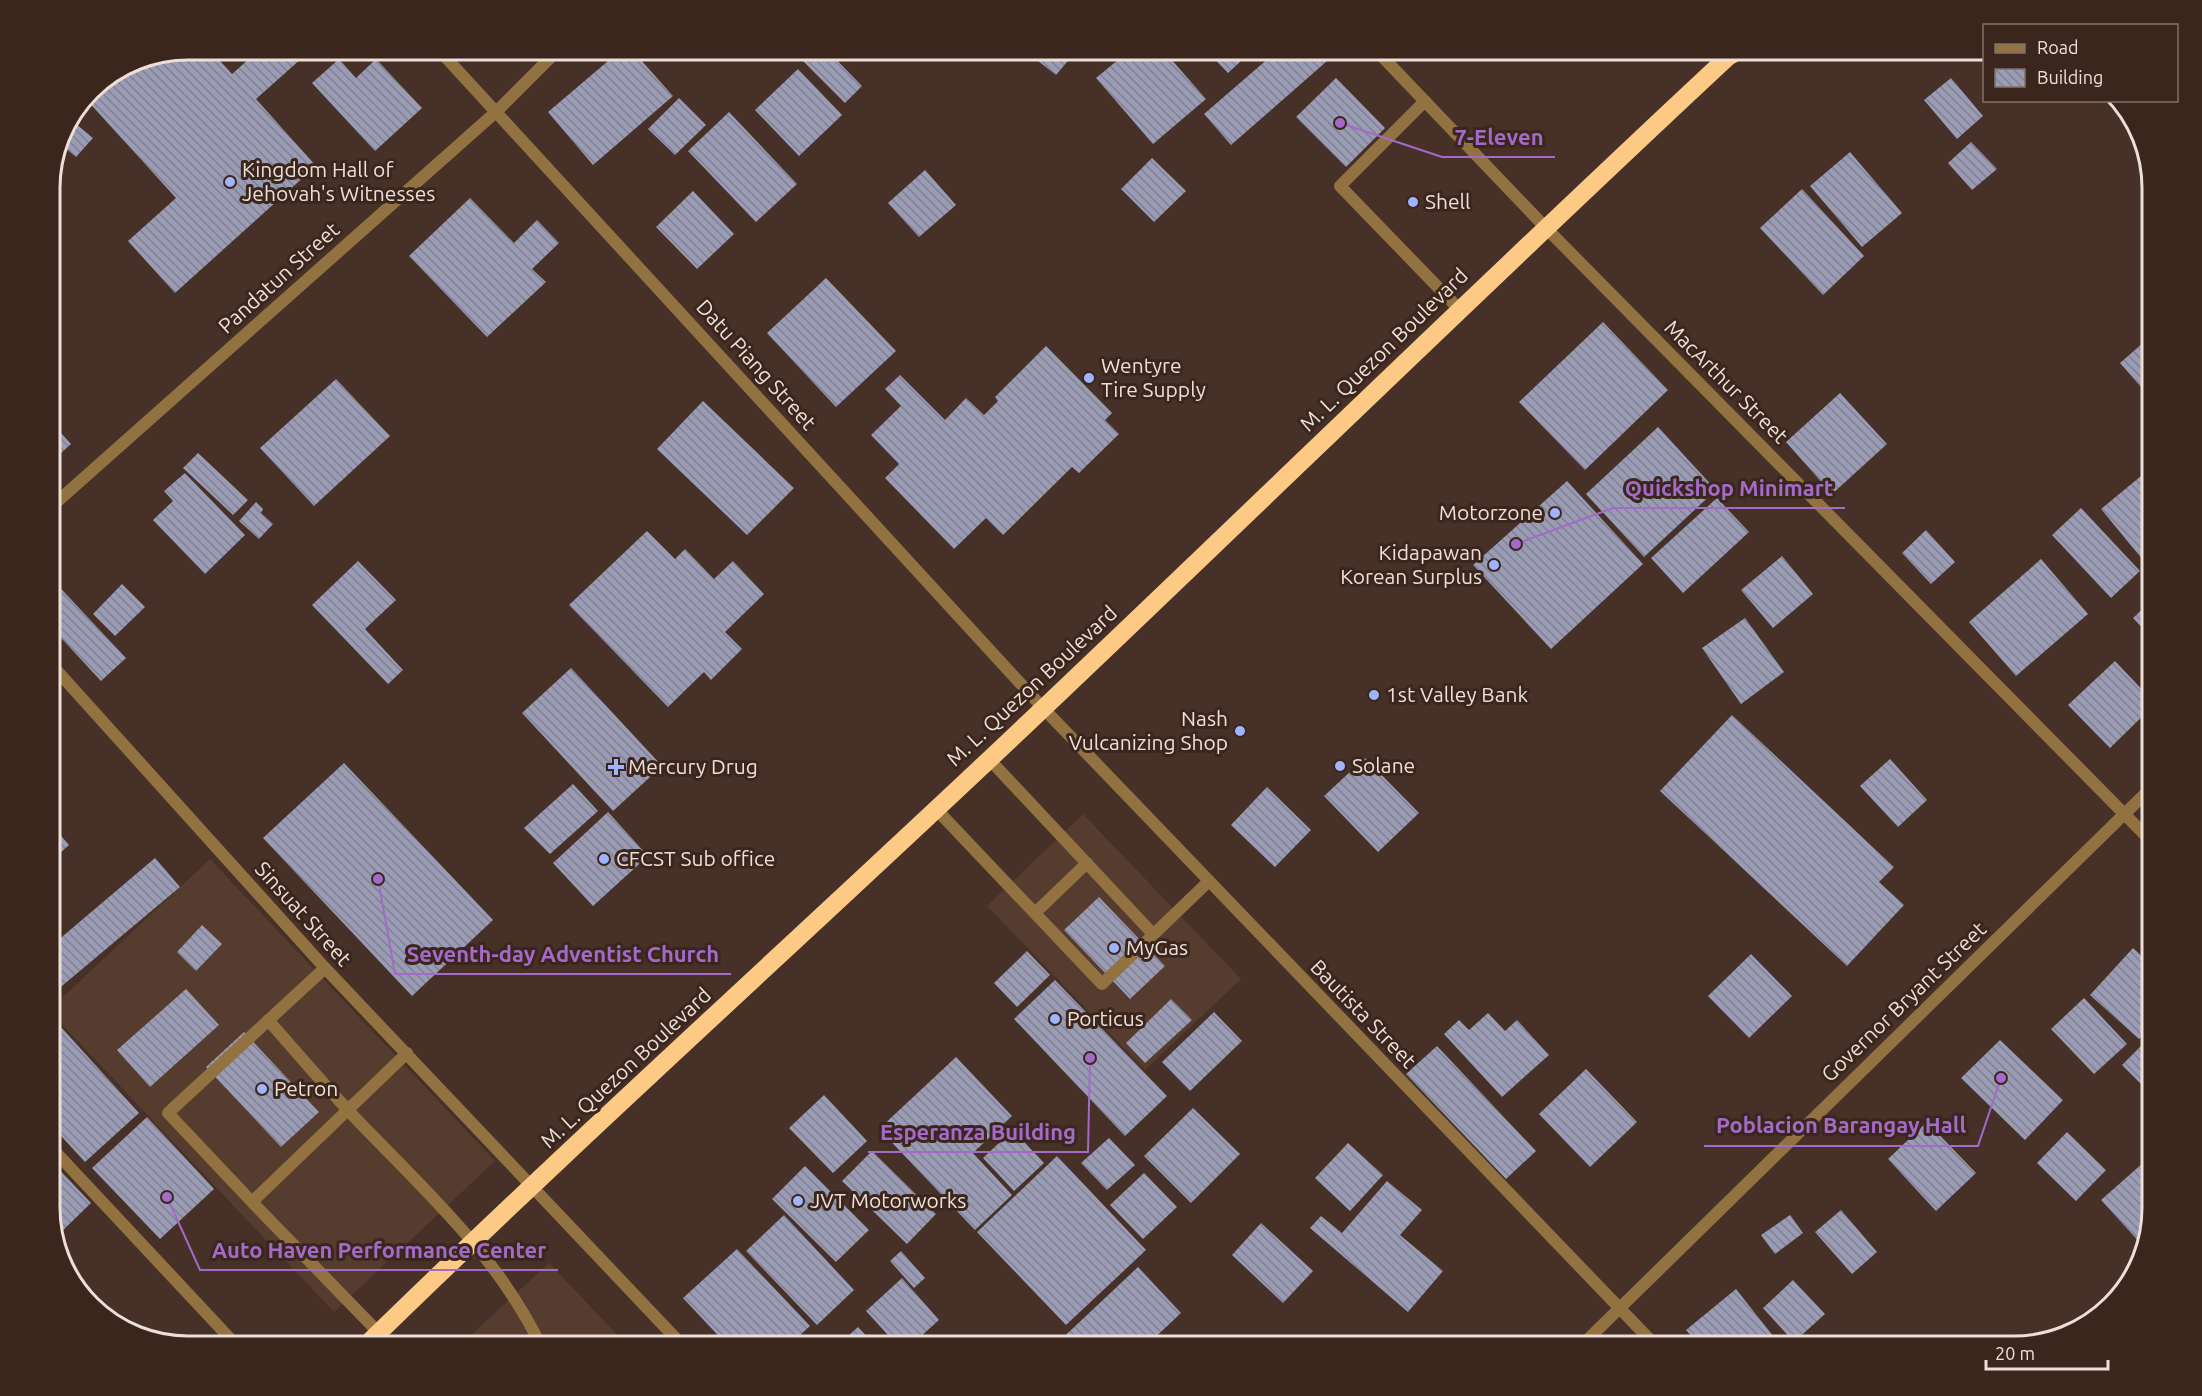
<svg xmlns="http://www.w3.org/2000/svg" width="2202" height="1396" viewBox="0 0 2202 1396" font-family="Ubuntu,sans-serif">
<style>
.built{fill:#563b2f}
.building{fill:url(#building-back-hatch)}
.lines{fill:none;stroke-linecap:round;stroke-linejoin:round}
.lane{stroke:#937242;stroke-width:12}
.street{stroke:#937242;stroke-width:12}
.highway{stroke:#fcca85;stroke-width:18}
.poi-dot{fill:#a0b3fd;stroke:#3b261d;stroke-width:2}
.labels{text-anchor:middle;stroke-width:6;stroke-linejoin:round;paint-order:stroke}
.poi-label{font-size:21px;fill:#edded8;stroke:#3b261d;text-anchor:start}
.street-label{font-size:21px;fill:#edded8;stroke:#3b261d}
.rim{fill:none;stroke:#edded8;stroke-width:3}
.leader{fill:none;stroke:#a36ac8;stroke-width:2}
.callout-dot{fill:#a36ac8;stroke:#3b261d;stroke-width:2}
.callout-label{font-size:22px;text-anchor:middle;font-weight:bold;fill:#a36ac8;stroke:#3b261d;stroke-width:6;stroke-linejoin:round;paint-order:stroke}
</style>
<defs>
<pattern id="building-back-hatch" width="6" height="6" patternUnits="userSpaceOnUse" patternTransform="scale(1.5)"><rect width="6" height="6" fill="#9a9bb4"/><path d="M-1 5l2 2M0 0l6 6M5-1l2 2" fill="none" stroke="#818192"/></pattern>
</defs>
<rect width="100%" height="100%" fill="#463027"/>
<path class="built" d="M1083,814L1241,979L1145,1070L987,906Z
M210,859L495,1161L334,1312L50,1012V1009Z
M549,1263L628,1346H459Z"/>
<path class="building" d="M188,50H210L232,74L259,50H311L256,99L316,166L175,293L128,241L176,198L85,98L90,90L135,60Z
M621,50H632L673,96L593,165L548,112Z
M811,50H827L862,86L845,103L801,59Z
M1024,50H1077L1056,75Z
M1130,50H1163L1206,99L1153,144L1096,78Z
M1206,50H1253L1228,73Z
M1278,50H1316L1327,61L1231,145L1204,114Z
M339,59L356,78L376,59L422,108L375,151L312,83Z
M798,69L842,115L799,156L755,110Z
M1336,78L1385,128L1346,167L1296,117Z
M1951,78L1983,116L1957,139L1924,100Z
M679,98L706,125L675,155L648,129Z
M729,112L797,184L756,222L688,151Z
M70,119L93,138L76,157L58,142Z
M1971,142L1997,169L1972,190L1948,163Z
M1850,152L1902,213L1862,247L1810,186Z
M1152,158L1186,191L1154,222L1121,189Z
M925,170L956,205L919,237L888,203Z
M1802,189L1864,256L1823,295L1760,228Z
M693,191L734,234L697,269L656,227Z
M470,198L514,243L537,220L559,243L532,269L546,282L487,337L409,256Z
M826,278L896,351L836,407L767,333Z
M1603,322L1668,390L1585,470L1519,402Z
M2152,335V389L2147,394L2120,363Z
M1046,346L1112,413L1105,420L1119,434L1079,473L1072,467L1003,535L986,518L954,549L885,478L899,464L871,435L901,406L885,389L900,375L945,420L966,398L984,415L998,401L995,397Z
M336,379L390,436L314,506L260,448Z
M1840,393L1887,444L1832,494L1786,442Z
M703,401L794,488L747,535L657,449Z
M50,421L71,444L50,463Z
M1658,427L1716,490L1644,557L1586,494Z
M198,453L248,500L233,515L183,468Z
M2152,467V571L2101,509Z
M185,473L245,535L205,574L153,520L173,501L164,491Z
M1567,481L1643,564L1551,649L1473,565Z
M1717,498L1749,532L1683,593L1651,558Z
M256,502L263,509L261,513L273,524L259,539L239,521Z
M2081,508L2140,571L2111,598L2052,535Z
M1926,530L1955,562L1931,584L1902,553Z
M647,531L675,559L685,549L714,579L733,561L764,594L725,632L742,649L711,680L704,672L668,707L569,605Z
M1782,556L1813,594L1773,628L1741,590Z
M2041,559L2088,614L2016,676L1969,622Z
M358,561L396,600L365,629L403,670L388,684L312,605Z
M50,577L126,658L101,681L50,626Z
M122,584L145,607L115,636L93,614Z
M2152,600V638L2133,618Z
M1745,618L1784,672L1741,704L1702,648Z
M2115,661L2152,700V707L2110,748L2068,705Z
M571,668L662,766L613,811L522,713Z
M1732,715L1894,867L1879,882L1904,905L1847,966L1660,791Z
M1365,758L1419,813L1378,852L1324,796Z
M1890,759L1927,800L1898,827L1860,786Z
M344,763L493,920L412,996L263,838Z
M573,784L598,811L550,854L524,828Z
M1267,787L1311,830L1275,867L1231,825Z
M608,812L648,856L593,906L553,863Z
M50,823L69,845L50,862Z
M155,858L180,887L50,996V947Z
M1099,897L1165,966L1130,999L1064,930Z
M202,925L222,944L196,971L177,952Z
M2133,948L2152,966V1024L2139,1039L2090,995Z
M1027,951L1050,975L1017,1007L994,983Z
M1751,954L1792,996L1749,1038L1708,996Z
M1055,980L1167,1096L1125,1136L1014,1019Z
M186,989L219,1025L150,1087L117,1050Z
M2084,998L2127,1044L2094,1074L2051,1029Z
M1171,999L1192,1020L1145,1063L1126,1043Z
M1214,1012L1242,1041L1190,1091L1162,1062Z
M1488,1013L1505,1031L1517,1020L1549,1055L1502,1097L1444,1034L1459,1020L1469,1030Z
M50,1015L139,1113L85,1162L50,1124Z
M244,1032L319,1112L281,1147L206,1067Z
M2152,1035V1095L2122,1065Z
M2000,1040L2063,1100L2025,1140L1961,1078Z
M1437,1046L1536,1151L1506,1179L1406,1074Z
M956,1057L1012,1116L973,1153L1012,1195L975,1230L879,1129Z
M1586,1069L1637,1122L1590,1167L1539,1114Z
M824,1095L867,1141L833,1173L789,1128Z
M1193,1108L1240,1154L1191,1203L1144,1156Z
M147,1117L214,1189L160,1239L92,1168Z
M1927,1122L1976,1173L1936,1211L1888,1159Z
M1013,1130L1044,1163L1014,1191L983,1158Z
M2067,1132L2106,1170L2076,1201L2037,1163Z
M1109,1138L1135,1165L1107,1190L1081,1163Z
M1348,1143L1383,1175L1350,1211L1315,1178Z
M872,1151L936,1214L907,1244L842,1181Z
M2152,1155V1209L2142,1245L2101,1200Z
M1057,1156L1146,1250L1066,1325L977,1232Z
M50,1160L91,1203L56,1237L50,1217Z
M805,1166L869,1230L836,1262L772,1199Z
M1144,1173L1177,1207L1143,1239L1110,1205Z
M1387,1181L1422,1210L1400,1235L1443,1271L1408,1312L1310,1228L1321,1216L1342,1233Z
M1841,1210L1877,1252L1852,1274L1815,1232Z
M784,1215L854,1290L817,1325L746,1251Z
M1790,1215L1803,1233L1775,1254L1761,1235Z
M1261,1223L1313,1271L1283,1303L1232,1255Z
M737,1249L810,1326L788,1346H728L683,1298Z
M901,1251L925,1278L914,1288L890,1261Z
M1138,1267L1181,1313L1146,1346H1054Z
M902,1278L939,1320L910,1346H898L866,1311Z
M1793,1280L1825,1314L1794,1342L1763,1308Z
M1736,1289L1777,1341L1770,1346H1700L1686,1330Z
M858,1327L876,1346H837Z"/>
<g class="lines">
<path class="lane" d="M1425,101L1340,186L1459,309
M989,759L1153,934
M936,809L1102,984L1209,881
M1035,913L1087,863
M268,1020C300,1056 330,1092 363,1126C431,1196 498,1257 541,1346
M50,1146L237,1346
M252,1202L168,1113L325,968
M379,1333L252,1202L407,1053"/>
<path class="street" d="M439,50L1043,708L1656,1346
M1376,50L1545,227L2152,842
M50,508L497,111L558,50
M50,663L325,968L683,1346
M1581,1346L2152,787"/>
<path class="highway" d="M365,1346C576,1140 796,942 1011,739C1251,512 1487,281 1729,56L1740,50"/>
</g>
<g class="poi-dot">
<circle cx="230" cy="182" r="6"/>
<circle cx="1413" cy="202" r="6"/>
<circle cx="1089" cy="378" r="6"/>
<circle cx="1555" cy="513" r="6"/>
<circle cx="1494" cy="565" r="6"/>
<circle cx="1374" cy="695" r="6"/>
<circle cx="1240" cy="731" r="6"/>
<circle cx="1340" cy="766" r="6"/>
<path d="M613 758h6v6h6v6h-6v6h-6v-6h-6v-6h6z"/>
<circle cx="604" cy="859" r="6"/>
<circle cx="1114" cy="948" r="6"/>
<circle cx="1055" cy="1019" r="6"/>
<circle cx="262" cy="1089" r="6"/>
<circle cx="798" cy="1201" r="6"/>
</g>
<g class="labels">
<g class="poi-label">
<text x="242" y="177">Kingdom Hall of<tspan x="242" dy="24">Jehovah's Witnesses</tspan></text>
<text x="1425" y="209">Shell</text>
<text x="1101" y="373">Wentyre<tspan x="1101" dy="24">Tire Supply</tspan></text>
<text x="1543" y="520" text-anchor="end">Motorzone</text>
<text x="1482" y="560" text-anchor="end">Kidapawan<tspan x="1482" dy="24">Korean Surplus</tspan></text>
<text x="1386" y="702">1st Valley Bank</text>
<text x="1228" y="726" text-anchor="end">Nash<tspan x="1228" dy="24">Vulcanizing Shop</tspan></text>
<text x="1352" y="773">Solane</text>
<text x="628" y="774">Mercury Drug</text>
<text x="616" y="866">CFCST Sub office</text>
<text x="1126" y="955">MyGas</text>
<text x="1067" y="1026">Porticus</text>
<text x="274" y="1096">Petron</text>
<text x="810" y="1208">JVT Motorworks</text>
</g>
<g class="street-label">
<text transform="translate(279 278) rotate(-42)" y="7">Pandatun Street</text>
<text transform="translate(1384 350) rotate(-44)" y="7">M. L. Quezon Boulevard</text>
<text transform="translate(756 365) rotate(48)" y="7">Datu Piang Street</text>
<text transform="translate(1726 382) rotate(45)" y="7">MacArthur Street</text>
<text transform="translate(1032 686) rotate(-43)" y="7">M. L. Quezon Boulevard</text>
<text transform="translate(303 914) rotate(48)" y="7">Sinsuat Street</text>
<text transform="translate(1904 1002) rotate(-44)" y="7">Governor Bryant Street</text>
<text transform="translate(1363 1014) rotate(46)" y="7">Bautista Street</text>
<text transform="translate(626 1068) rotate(-43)" y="7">M. L. Quezon Boulevard</text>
</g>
</g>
<path d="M0 0H2202V1396H0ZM188 60H2014A128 128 0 0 1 2142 188V1208A128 128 0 0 1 2014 1336H188A128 128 0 0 1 60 1208V188A128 128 0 0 1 188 60Z" fill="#3b261d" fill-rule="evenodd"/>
<path class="rim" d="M188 60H2014A128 128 0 0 1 2142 188V1208A128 128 0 0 1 2014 1336H188A128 128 0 0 1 60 1208V188A128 128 0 0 1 188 60Z"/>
<path class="leader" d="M1340 123L1442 157H1555M1516 544L1613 508H1845M378 879L395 974H731M2001 1078L1978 1146H1704M1090 1058L1088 1152H868M167 1197L200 1270H558"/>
<g class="callout-dot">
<circle cx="1340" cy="123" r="6"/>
<circle cx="1516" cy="544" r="6"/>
<circle cx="378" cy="879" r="6"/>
<circle cx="2001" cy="1078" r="6"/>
<circle cx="1090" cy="1058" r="6"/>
<circle cx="167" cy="1197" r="6"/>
</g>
<g class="callout-label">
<text x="1499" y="145">7-Eleven</text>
<text x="1729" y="496">Quickshop Minimart</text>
<text x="563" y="962">Seventh-day Adventist Church</text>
<text x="1841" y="1133">Poblacion Barangay Hall</text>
<text x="978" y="1140">Esperanza Building</text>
<text x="379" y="1258">Auto Haven Performance Center</text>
</g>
<rect x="1983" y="24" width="195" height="78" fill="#3b261d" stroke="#827068" stroke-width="1.5"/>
<rect x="1995" y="44" width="30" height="9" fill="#937242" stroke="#827068" stroke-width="1.5"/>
<text x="2037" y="54" font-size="18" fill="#edded8">Road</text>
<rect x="1995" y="69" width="30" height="18" fill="url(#building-back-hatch)" stroke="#827068" stroke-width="1.5"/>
<text x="2037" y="84" font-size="18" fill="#edded8">Building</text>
<path d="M1986 1360v9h122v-9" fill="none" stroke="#edded8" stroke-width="3"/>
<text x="1995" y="1360" font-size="18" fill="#edded8" stroke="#3b261d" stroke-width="4.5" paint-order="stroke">20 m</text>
</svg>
